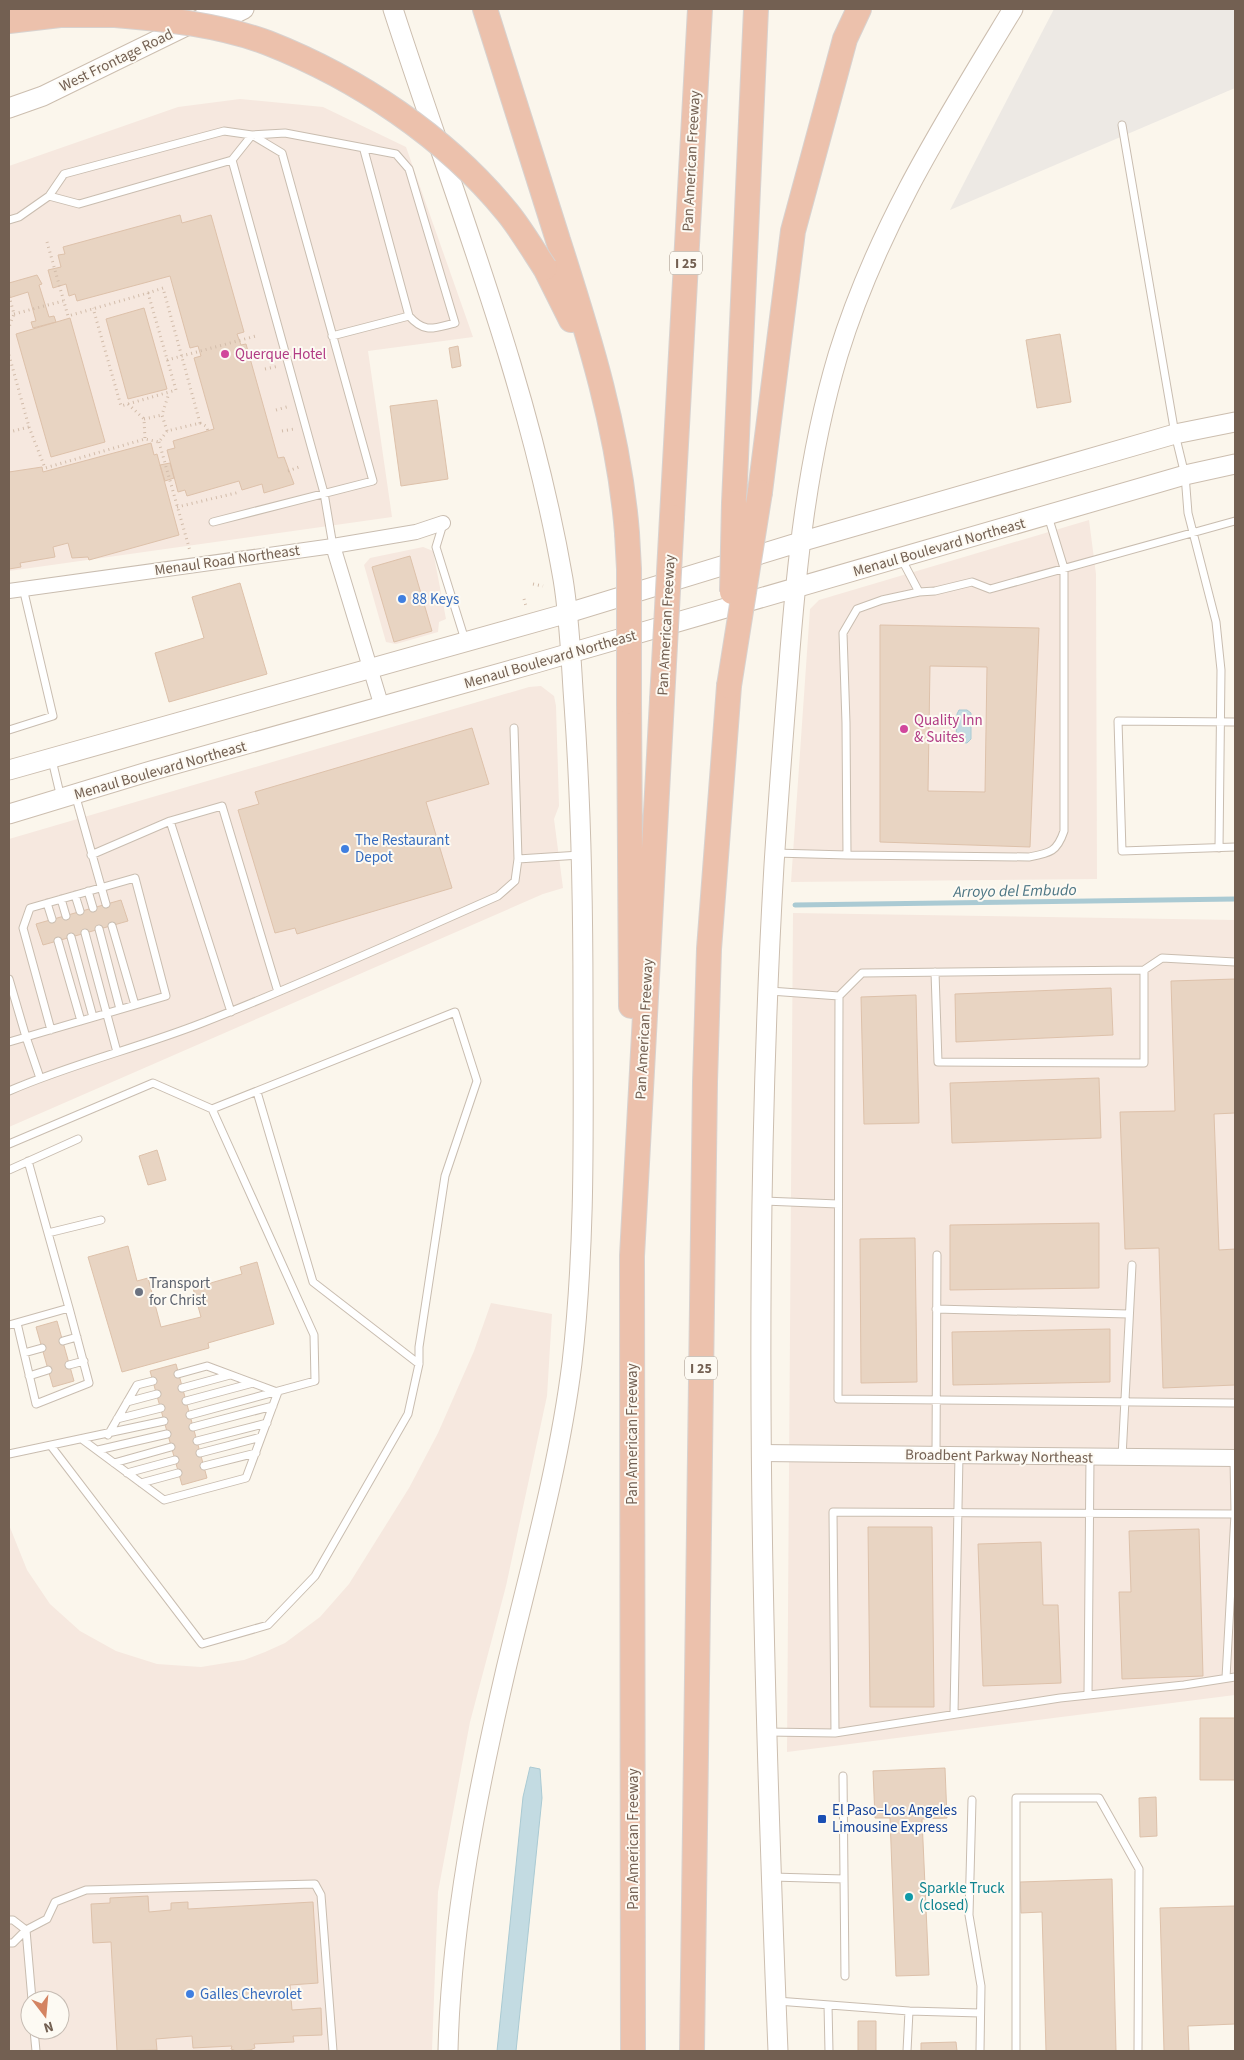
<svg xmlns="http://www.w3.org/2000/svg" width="1244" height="2060" viewBox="0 0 1244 2060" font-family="'Source Sans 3',sans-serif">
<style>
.commercial{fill:#f6e8df;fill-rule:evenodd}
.industrial{fill:#ede9e4}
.water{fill:#c3dbe2;stroke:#aacad3}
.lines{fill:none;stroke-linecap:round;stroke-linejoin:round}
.stream{stroke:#aacad3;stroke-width:5}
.building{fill:#e8d4c2;stroke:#ddc1aa;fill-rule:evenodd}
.service-casing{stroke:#c9bdb0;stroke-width:9}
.minor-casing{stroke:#c9bdb0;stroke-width:16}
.tertiary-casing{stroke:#c9bdb0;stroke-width:18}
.secondary-casing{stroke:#ccbeaf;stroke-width:21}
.motorway-casing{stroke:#d8d2cf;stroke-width:26}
.path{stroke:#d2bcaa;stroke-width:3;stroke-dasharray:1 4;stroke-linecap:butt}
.service{stroke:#fff;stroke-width:7}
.minor{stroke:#fff;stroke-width:14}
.tertiary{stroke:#fff;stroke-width:16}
.secondary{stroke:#fff;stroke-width:19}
.motorway{stroke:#ecc1ac;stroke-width:24}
.motorway-bridge-casing{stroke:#d8d2cf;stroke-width:26;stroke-linecap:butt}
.motorway-bridge{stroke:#ecc1ac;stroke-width:24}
.hotel-dot{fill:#d1479c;stroke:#fdfaf3;stroke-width:2}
.shop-dot{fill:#3f7fe0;stroke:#fdfaf3;stroke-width:2}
.worship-dot{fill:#6b7280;stroke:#fdfaf3;stroke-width:2}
.transit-dot{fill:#1a4fb4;stroke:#fdfaf3;stroke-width:2}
.culture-dot{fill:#0f9aa8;stroke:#fdfaf3;stroke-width:2}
.labels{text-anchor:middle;stroke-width:4;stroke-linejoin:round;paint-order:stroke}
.shield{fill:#fdfaf3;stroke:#9c8e82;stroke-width:1}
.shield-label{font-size:14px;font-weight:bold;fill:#736052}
.street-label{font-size:15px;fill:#736052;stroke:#fdfaf3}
.hotel-label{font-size:15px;fill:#b23c85;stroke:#fdfaf3;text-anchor:start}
.shop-label{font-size:15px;fill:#366cbe;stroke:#fdfaf3;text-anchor:start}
.worship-label{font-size:15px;fill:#5b616d;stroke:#fdfaf3;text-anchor:start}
.transit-label{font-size:15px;fill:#164399;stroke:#fdfaf3;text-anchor:start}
.culture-label{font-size:15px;fill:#0d838f;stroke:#fdfaf3;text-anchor:start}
.water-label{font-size:16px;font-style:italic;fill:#4d7684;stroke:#fdfaf3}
</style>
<rect width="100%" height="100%" fill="#fbf6ec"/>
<path class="commercial" d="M240,99L323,107L406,147L473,337L368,351L392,517L9,571V166L178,107Z
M1089,520L1096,574L1097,879L791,882L810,609L819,600Z
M423,547L433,551L446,619L439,622L438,632L396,644L386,642L364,565L370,558Z
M541,686L554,696L556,706L559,806L554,819L563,888L543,894L9,1127V839L529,687Z
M793,913L1235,920V1695L787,1752Z
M491,1303L552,1314L547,1396L506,1586L470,1722L438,1892L432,2051H9V1525L27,1570L50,1604L80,1631L116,1651L157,1664L201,1667L244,1660L265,1652L285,1643L320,1617L349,1584L409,1488L438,1433L474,1351ZM30,2000H60V2030H30Z"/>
<path class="industrial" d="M1054,9H1235V88L950,210Z"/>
<path class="water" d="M959,710H967L971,713V739L967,743L959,742L956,739L957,714Z
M530,1767L540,1769L542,1798L516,2051H497L523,1797Z"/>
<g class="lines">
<path class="stream" d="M795,905L1235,899"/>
</g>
<path class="building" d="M180,215L182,223L211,215L244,332L237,334L241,345L246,344L278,458L284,457L294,484L264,493L262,484L242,490L239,481L187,496L185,490L178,492L167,450L175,448L173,441L214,429L194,358L201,356L198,346L190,348L170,276L77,301L75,294L69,296L66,284L53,288L48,270L61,267L58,255L65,254L63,247Z
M37,275L42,284L39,285L49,317L54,316L56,322L33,328L31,322L36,321L28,292L9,298V283Z
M144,308L167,389L128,399L106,319Z
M70,318L105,442L51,457L16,334Z
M1060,334L1071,402L1037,408L1026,340Z
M458,346L461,366L452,368L449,348Z
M437,400L448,479L401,486L390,406Z
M151,443L154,455L157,454L179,535L89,560L88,557L72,558L68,543L53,547L55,557L20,563L21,567L9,569V472L42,467L43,472Z
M170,463L174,478L165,481L160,465Z
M410,556L432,631L394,642L372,567Z
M240,583L267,674L169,702L155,653L204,638L192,597Z
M880,625L1039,628L1030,847L880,842ZM930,666L987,667L985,792L928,791Z
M472,728L489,784L426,802L452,888L297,934L295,928L275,933L238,810L259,804L255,792Z
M121,900L128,921L43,945L36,924Z
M1235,979V1113L1214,1114L1219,1250L1235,1249V1385L1163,1388L1159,1248L1125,1249L1120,1112L1175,1111L1171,981Z
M1111,988L1113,1035L956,1042L955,994Z
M916,995L919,1123L864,1124L861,997Z
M1099,1078L1101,1138L952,1143L950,1083Z
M157,1150L166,1180L148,1185L139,1156Z
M1099,1223V1288L950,1290V1225Z
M915,1238L917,1382L861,1383L860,1239Z
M128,1246L137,1281L148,1278L161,1327L201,1317L193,1288L242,1274L240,1267L257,1262L274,1324L208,1343L209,1348L122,1372L88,1257Z
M57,1321L74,1381L53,1387L36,1327Z
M1110,1329V1382L953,1385L952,1332Z
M176,1364L207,1478L182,1485L150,1371Z
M868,1527H932L934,1707H870Z
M1199,1529L1203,1676L1122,1679L1119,1592H1131L1129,1531Z
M1041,1542L1043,1605H1058L1061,1683L983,1686L978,1544Z
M1200,1718H1235V1780H1200Z
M945,1768L947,1818L922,1819L929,1975L896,1976L890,1818H875L873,1771Z
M1156,1797L1157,1836L1140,1837L1139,1798Z
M1112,1879L1116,2051H1046L1042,1912L1021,1913L1020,1882Z
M148,1896L149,1912L171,1910V1903L188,1902V1909L313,1902L318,1983L290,1985L292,2010L321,2008L322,2035L293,2036L294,2042L254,2044L255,2048L250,2050L236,2051L231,2049L232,2046L193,2048L192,2036L156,2039L157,2050L117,2051L111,1942L93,1943L91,1904L110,1903V1898Z
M1235,1906V2024L1188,2026L1189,2051H1164L1160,1908Z
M858,2021H876V2051H858Z
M956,2042L957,2051H921V2043Z"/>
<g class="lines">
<g class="service-casing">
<path id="service" d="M1122,125L1175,434L1185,475L1188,513L1216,622L1221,670L1219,848
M232,160L252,135L285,133L396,154L409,169L455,323C434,328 425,334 409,316
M49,196L64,174L224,131L252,135L282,153L373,481L213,522
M9,220L19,217L49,196L79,204L232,160L324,493L333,546
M332,336L409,316L364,150
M443,524L436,547L465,640
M901,558L919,592L935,591L972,582L990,589L1235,521
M919,592L882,600L857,609L843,633L846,723L847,855L1029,857C1050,853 1057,852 1064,831V568L1048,516
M1235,722L1118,721L1122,851L1235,847
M9,730L53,716L23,588
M52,760L61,798
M75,794L106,904
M170,821L231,1012
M775,853L847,855
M91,855L170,821L222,806L278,992
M518,859L580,855
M88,891L93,908
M75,895L80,911
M61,899L66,916
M47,903L52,919
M112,926L135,1005
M99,929L120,1009
M85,933L117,1052
M71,937L93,1017
M58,941L81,1021
M1235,962L1162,958L1144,970L862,973L839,996L838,1399L1235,1403
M935,972L938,1062L1144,1063V970
M9,979L26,1037L9,1042
M770,991L839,996
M40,1078L26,1037L166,996L135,878L30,908L23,928L51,1030
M9,1091C71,1064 138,1048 202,1023C302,984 400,939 498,896L515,881L518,859L514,728
M257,1092L313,1282L419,1364
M9,1144L153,1083L212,1109
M28,1161L48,1233
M9,1170L78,1139
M764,1201L838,1204
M936,1309L1128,1314
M17,1323L36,1404L89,1383L69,1308
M9,1325L69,1308L48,1233L101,1220
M63,1341L77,1337
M24,1353L42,1348
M69,1365L84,1361
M178,1374L207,1366L277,1392
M29,1376L48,1370
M182,1388L230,1375
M186,1401L253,1383
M127,1402L157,1394
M117,1419L161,1408
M193,1427L273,1406
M108,1435L137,1385L153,1381
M83,1440L164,1500L246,1478L278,1392
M197,1441L267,1423
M51,1446L202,1644L268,1625L315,1576L408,1414L419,1364V1347L445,1176L477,1081L455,1012L212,1109L314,1335L315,1381L190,1415
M98,1450L167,1434
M200,1453L261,1437
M9,1454L164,1421
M936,1455L937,1255
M1122,1457L1132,1265
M114,1463L171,1447
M204,1466L256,1453
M127,1473L175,1460
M141,1483L178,1473
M1226,1678L1235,1514L1234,1458
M1088,1695L1090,1457
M954,1713L959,1455
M767,1732L835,1733L1060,1698L1184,1685L1235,1677
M835,1733L833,1512L1235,1514
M843,1776L845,1976
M972,1800L969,1915L981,1986L980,2051
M772,1877L844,1879
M9,1920H13L26,1930L13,1943H9
M32,2000L26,1930L47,1919L55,1902L86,1890L315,1884L321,1895L333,2051
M777,2001L909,2011L907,2051
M828,2005L829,2051
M909,2011L980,2013
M34,2030L36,2051
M1016,2051V1798H1099L1139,1869L1138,2051"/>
</g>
<g class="minor-casing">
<path id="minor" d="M333,546L382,707
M9,591L333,546L416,532L443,523"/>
</g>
<g class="tertiary-casing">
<path id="tertiary" d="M762,1453L1235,1458"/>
</g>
<g class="secondary-casing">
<path id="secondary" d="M393,9C454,198 529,382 563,579C570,621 571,663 574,704C581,802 583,899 583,997C583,1119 586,1241 572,1363C559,1467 530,1568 506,1669C477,1794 451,1923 448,2051
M210,26L244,9
M9,108L43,96L221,9
M9,770L568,613L800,542L1175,434L1235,422
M9,814L154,770L536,663L1185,475L1235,464
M778,2051C762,1656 751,1260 774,865C778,802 783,739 788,676C796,568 807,459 838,355C877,228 945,121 1013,9"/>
</g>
<g class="motorway-casing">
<path id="motorway" d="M485,9C510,86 534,163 558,240C589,336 619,432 627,533
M9,21L60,15H115
M545,268L571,320
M760,492L793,231L845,39L859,9
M734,503L756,9
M672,517L700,9
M629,702L631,1006
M633,2051L632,1256L662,700
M692,2051L705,1082L709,949L729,686"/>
</g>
<path class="path" d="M47,242L68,316L148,293L176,390L121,406L93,308
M9,296L14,314L9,327
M14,314L63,301
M9,355L29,427L9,432
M167,360L256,336
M265,369L279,366
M128,404L144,419L145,439
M276,410L290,406
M144,419L162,415
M200,423L206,426L208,431
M29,427L45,468L145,439L159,442L167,431L200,423L163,288L148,293
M167,431L162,415L169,393
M282,431L294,429
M159,442L190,551
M288,471L299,467
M177,507L240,492
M533,584L543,586
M524,599L526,606"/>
<use href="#service" class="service"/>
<use href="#minor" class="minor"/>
<use href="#tertiary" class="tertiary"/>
<use href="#secondary" class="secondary"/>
<use href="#motorway" class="motorway"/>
<g class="motorway-bridge-casing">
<path id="motorway-bridge" d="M115,15C166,19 220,25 268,43C357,78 446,137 507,212C521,229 533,250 545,268
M627,533L629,569V702
M732,592L734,503
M729,686L760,492
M662,700L672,517"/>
</g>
<use href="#motorway-bridge" class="motorway-bridge"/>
</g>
<g class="hotel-dot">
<circle cx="225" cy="354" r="5"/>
<circle cx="904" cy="729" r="5"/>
</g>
<g class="shop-dot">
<circle cx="402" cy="599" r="5"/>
<circle cx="345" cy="849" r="5"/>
<circle cx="190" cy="1994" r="5"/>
</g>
<circle class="worship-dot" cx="139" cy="1292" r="5"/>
<rect class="transit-dot" x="817" y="1814" width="10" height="10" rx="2.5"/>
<circle class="culture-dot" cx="909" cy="1897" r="5"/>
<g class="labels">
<g class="shield">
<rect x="670" y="251.5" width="32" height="23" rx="4"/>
<rect x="685" y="1356.5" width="32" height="23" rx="4"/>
</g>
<g class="shield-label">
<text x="686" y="268">I 25</text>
<text x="701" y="1373">I 25</text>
</g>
<g class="street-label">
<text transform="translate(116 60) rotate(-26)" y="5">West Frontage Road</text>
<text transform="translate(691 161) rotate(-87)" y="5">Pan American Freeway</text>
<text transform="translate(939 547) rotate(-16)" y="5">Menaul Boulevard Northeast</text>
<text transform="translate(227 560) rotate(-8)" y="5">Menaul Road Northeast</text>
<text transform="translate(666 625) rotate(-87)" y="5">Pan American Freeway</text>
<text transform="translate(550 659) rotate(-16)" y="5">Menaul Boulevard Northeast</text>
<text transform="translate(160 770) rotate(-16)" y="5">Menaul Boulevard Northeast</text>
<text transform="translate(644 1029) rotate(-87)" y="5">Pan American Freeway</text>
<text transform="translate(632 1434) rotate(-90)" y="5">Pan American Freeway</text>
<text transform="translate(999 1456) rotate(1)" y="5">Broadbent Parkway Northeast</text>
<text transform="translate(633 1839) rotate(-90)" y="5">Pan American Freeway</text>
</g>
<g class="hotel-label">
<text x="235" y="359">Querque Hotel</text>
<text x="914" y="725">Quality Inn<tspan x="914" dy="17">&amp; Suites</tspan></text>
</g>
<g class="shop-label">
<text x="412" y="604">88 Keys</text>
<text x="355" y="845">The Restaurant<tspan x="355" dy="17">Depot</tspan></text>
<text x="200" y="1999">Galles Chevrolet</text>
</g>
<g class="worship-label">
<text x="149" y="1288">Transport<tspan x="149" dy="17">for Christ</tspan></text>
</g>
<g class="transit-label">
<text x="832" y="1815">El Paso–Los Angeles<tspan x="832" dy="17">Limousine Express</tspan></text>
</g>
<g class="culture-label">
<text x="919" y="1893">Sparkle Truck<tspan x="919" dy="17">(closed)</tspan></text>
</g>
<g class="water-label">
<text transform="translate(1015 890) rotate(-1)" y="6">Arroyo del Embudo</text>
</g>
</g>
<rect width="1244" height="2060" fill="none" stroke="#736052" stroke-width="20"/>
<g transform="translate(45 2015) rotate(164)"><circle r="24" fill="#fdfaf3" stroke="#c6bcb3"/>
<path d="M0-4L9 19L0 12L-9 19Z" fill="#d48462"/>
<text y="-8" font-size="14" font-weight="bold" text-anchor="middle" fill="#736052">N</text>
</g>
</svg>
